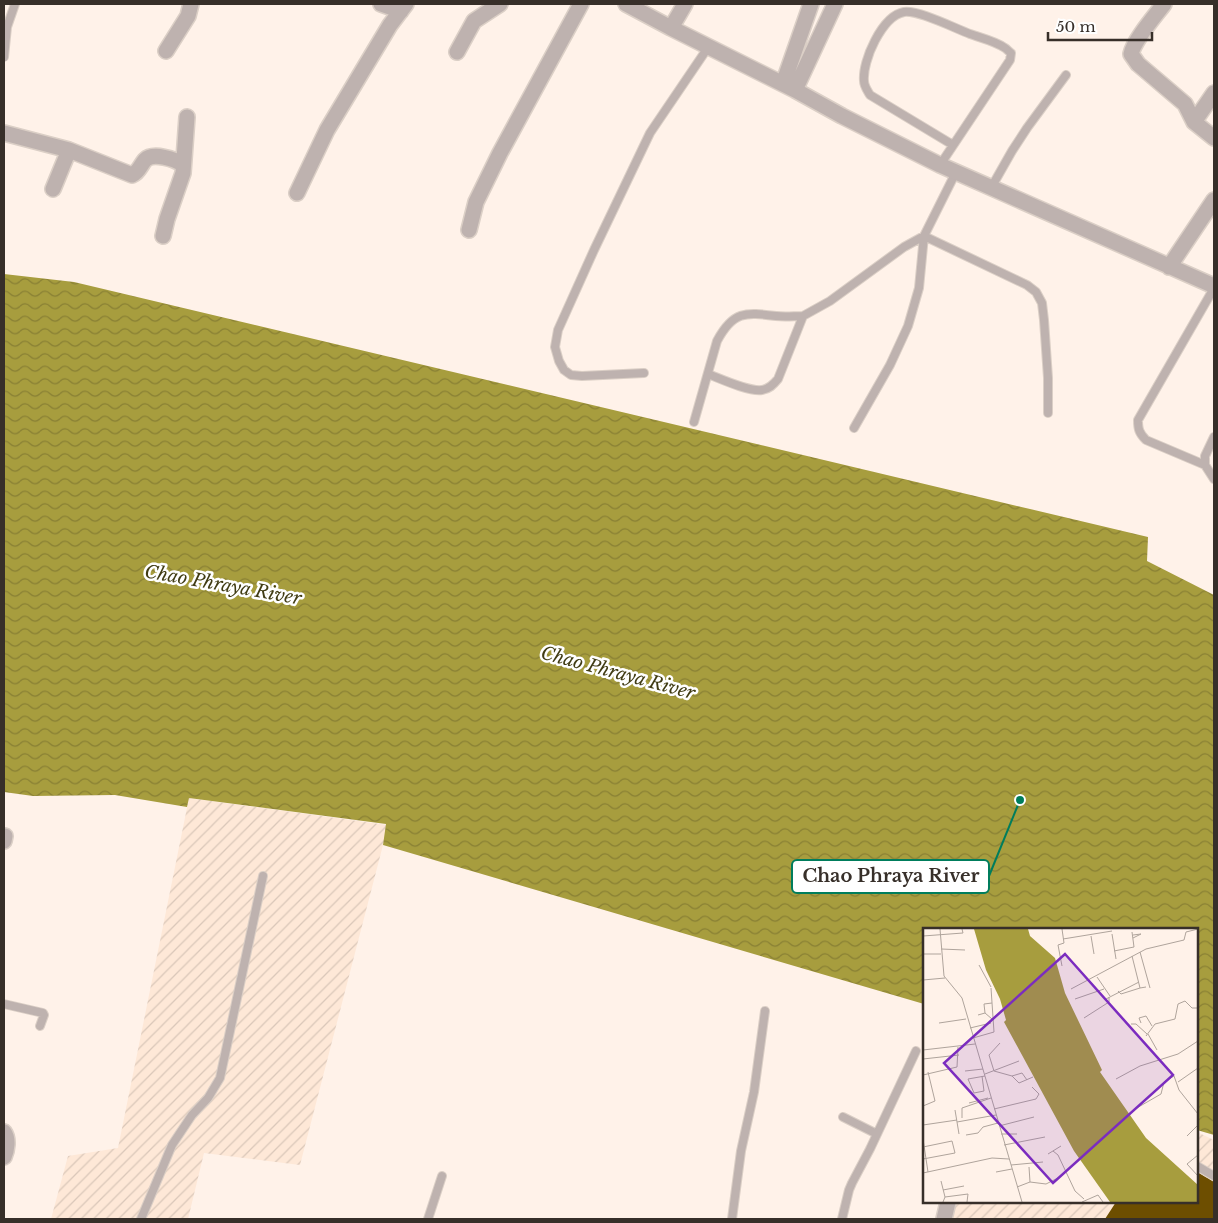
<svg xmlns="http://www.w3.org/2000/svg" width="1218" height="1223" viewBox="0 0 1218 1223" font-family="'Libre Baskerville',serif">
<style>
.industrial{fill:url(#industrial-furrows)}
.water{fill:url(#water-waves)}
.building{fill:#6d4e00}
.lines{fill:none;stroke-linecap:round;stroke-linejoin:round}
.lane-casing{stroke:#dbcfc6;stroke-width:10}
.street-casing{stroke:#dbcfc6;stroke-width:18}
.lane{stroke:#beb2af;stroke-width:8}
.street{stroke:#beb2af;stroke-width:15}
.labels{text-anchor:middle;stroke-width:5;stroke-linejoin:round;paint-order:stroke}
.water-label{font-size:18px;font-style:italic;fill:#413c14;stroke:#fff}
.inset-road{fill:none;stroke:#afa49c;stroke-width:1}
.view{fill:#7b2cbf;fill-opacity:0.15;stroke:#7b2cbf;stroke-width:2.5}
.inset-edge{fill:none;stroke:#372f29;stroke-width:2.5}
.leader{fill:none;stroke:#007d5c;stroke-width:2}
.callout-dot{fill:#007d5c;stroke:#fff;stroke-width:2}
.callout{fill:#fff;stroke:#007d5c;stroke-width:2}
.callout-label{font-size:18px;text-anchor:middle;font-weight:bold;fill:#372f29}
</style>
<defs>
<pattern id="industrial-furrows" width="10" height="10" patternUnits="userSpaceOnUse" patternTransform="scale(1.25)"><rect width="10" height="10" fill="#fee8d7"/><path d="M-1 1l2-2M0 10L10 0M9 11l2-2" fill="none" stroke="#dac7b9"/></pattern>
<pattern id="water-waves" width="16" height="10" patternUnits="userSpaceOnUse" patternTransform="scale(1.25)"><rect width="16" height="10" fill="#a79d3e"/><path d="M0 5q4-4 8 0t8 0" fill="none" stroke="#898034"/></pattern>
</defs>
<rect width="100%" height="100%" fill="#fff2e9"/>
<path class="industrial" d="M189,798L387,825L383,845L300,1165L204,1153L188,1219H51L68,1156L118,1148Z
M1197,1132L1214,1140V1219H939L945,1202H1197Z"/>
<path class="water" d="M4,274L74,282L1148,537L1147,561L1214,595V1135L1197,1130V929H924V1004L383,845L386,824L189,798L187,807L115,795L33,796L4,792Z"/>
<path class="building" d="M1197,1172L1214,1182V1219H1105L1116,1202H1197Z"/>
<g class="lines">
<g class="lane-casing">
<path id="lane" d="M4,57L7,27L15,4
M940,165L1010,60L1011,53C1009,52 1007,49 1005,48C995,41 981,38 970,34C954,28 919,10 904,12C882,16 862,61 864,81C864,86 867,90 870,95L953,145
M991,188L1012,151L1027,128L1066,75
M1214,288L1138,420C1138,429 1139,433 1146,440L1205,465L1214,479
M644,373L582,376L571,375L564,370L559,361L555,347L558,330L594,250L650,133L709,46
M708,374C721,379 749,392 762,390C769,389 773,385 778,379L803,316L830,301L904,247L924,236L1027,285L1036,292L1042,303L1044,320L1048,378V413
M694,422L717,341C733,311 745,312 776,316C785,317 794,316 803,316
M854,428L890,365L908,326L919,288L924,236L956,172
M1205,465V456L1214,437
M4,1004L43,1013L44,1015L40,1026
M843,1117L877,1134
M1197,1166L1214,1176
M141,1219L172,1145L192,1115L208,1098L220,1078L263,876
M428,1219L442,1176
M732,1219L741,1151L754,1092L765,1011
M842,1219L849,1190L852,1183L870,1149L916,1051"/>
</g>
<g class="street-casing">
<path id="street" d="M381,4L401,11
M626,4L671,28L795,90L842,116L940,165L1214,286
M1164,4C1155,16 1134,40 1131,54L1138,64L1185,104L1194,122L1214,138
M671,28L685,4
M166,51L188,16L191,4
M457,52L474,21L500,4
M783,84L811,4
M795,90L835,4
M1194,122L1214,93
M4,133L69,150L132,175C139,172 140,166 145,160C153,152 175,159 183,165
M53,189L69,150
M297,193L327,130L390,25L406,4
M469,230L476,202L500,153L581,4
M163,236L167,219L183,173L187,117
M1169,267L1214,200
M4,841L5,836
M4,1132C9,1139 7,1150 4,1157
M944,1219L948,1202"/>
</g>
<use href="#lane" class="lane"/>
<use href="#street" class="street"/>
</g>
<g class="labels">
<g class="water-label">
<text transform="translate(223 585) rotate(10)" y="6">Chao Phraya River</text>
<text transform="translate(618 673) rotate(15)" y="6">Chao Phraya River</text>
</g>
</g>
<g transform="translate(923 928)">
<rect width="275" height="275" fill="#fff2e9"/>
<path d="M51,1H105L107,8L132,30L142,65L179,142L177,144L223,210L275,257V274H187L151,223L81,94L83,92L77,71L63,42Z" fill="#a79d3e"/>
<path class="inset-road" d="M17,1L21,48L39,70L99,274M139,1L141,15L135,17L139,38M189,6L193,31M210,7L218,6L210,10M0,8L40,5L39,1M168,8L171,26M140,11L189,3M18,21L42,22M191,23L211,19L209,4M217,24L227,60M0,26H18M209,28L217,60L223,59M56,37L68,59M174,49L187,68M0,52L22,50M148,61L223,21L261,12L263,4L275,1M195,63L198,66L217,60M152,71L181,61M183,71L216,54M62,85L61,76L69,75M55,87L62,85L69,91M161,90L186,74V69M16,95L43,91M218,95L216,90L223,88L229,98M208,96H213L224,106M47,100L68,95M225,106L234,122M223,108L232,96L252,91L255,76L262,73L269,80H275M50,110L71,104L68,60M77,115L66,127L71,143L89,148L99,145L104,152M0,122L52,116M0,131L36,127M42,143L60,141M62,146L96,133M0,147L34,139L35,119M59,148L61,163L51,165L45,151L62,148M89,148L96,155L110,149M193,151L217,138L255,126L275,113M255,154L275,140M46,175L65,170M0,178L12,173L5,144M71,181L113,171L116,166L109,159M212,181L238,166L241,154L251,148L256,162L275,186M32,182L36,206M39,190V180L68,170M34,194L73,187M0,197L34,192M76,198L111,189M78,206H94M43,207L55,205L60,199L75,195M264,208L275,197M0,211L5,244M81,217L122,209M0,219L29,213L32,225L0,231M130,223L135,227L152,263L161,271M125,226L138,218M275,227L264,236L275,248M88,237L120,234M106,239L107,254M73,244L89,241M0,245L69,230L86,231M18,253L22,269L20,274M94,259L107,254L123,256L137,249M20,262L41,258M22,269L45,266L44,274M159,274L175,267L180,274"/>
<path class="view" d="M142,26L250,147L130,255L21,135Z"/>
<rect width="275" height="275" class="inset-edge"/>
</g>
<path class="leader" d="M1020 800L989 876"/>
<circle class="callout-dot" cx="1020" cy="800" r="5"/>
<rect class="callout" x="792" y="860" width="197" height="33" rx="5"/>
<g class="callout-label">
<text x="891" y="882">Chao Phraya River</text>
</g>
<rect width="1218" height="1223" fill="none" stroke="#372f29" stroke-width="10"/>
<path d="M1048 32v8h104v-8" fill="none" stroke="#372f29" stroke-width="2.5"/>
<text x="1056" y="32" font-size="15" fill="#372f29" stroke="#ffffff" stroke-width="4" paint-order="stroke">50 m</text>
</svg>
